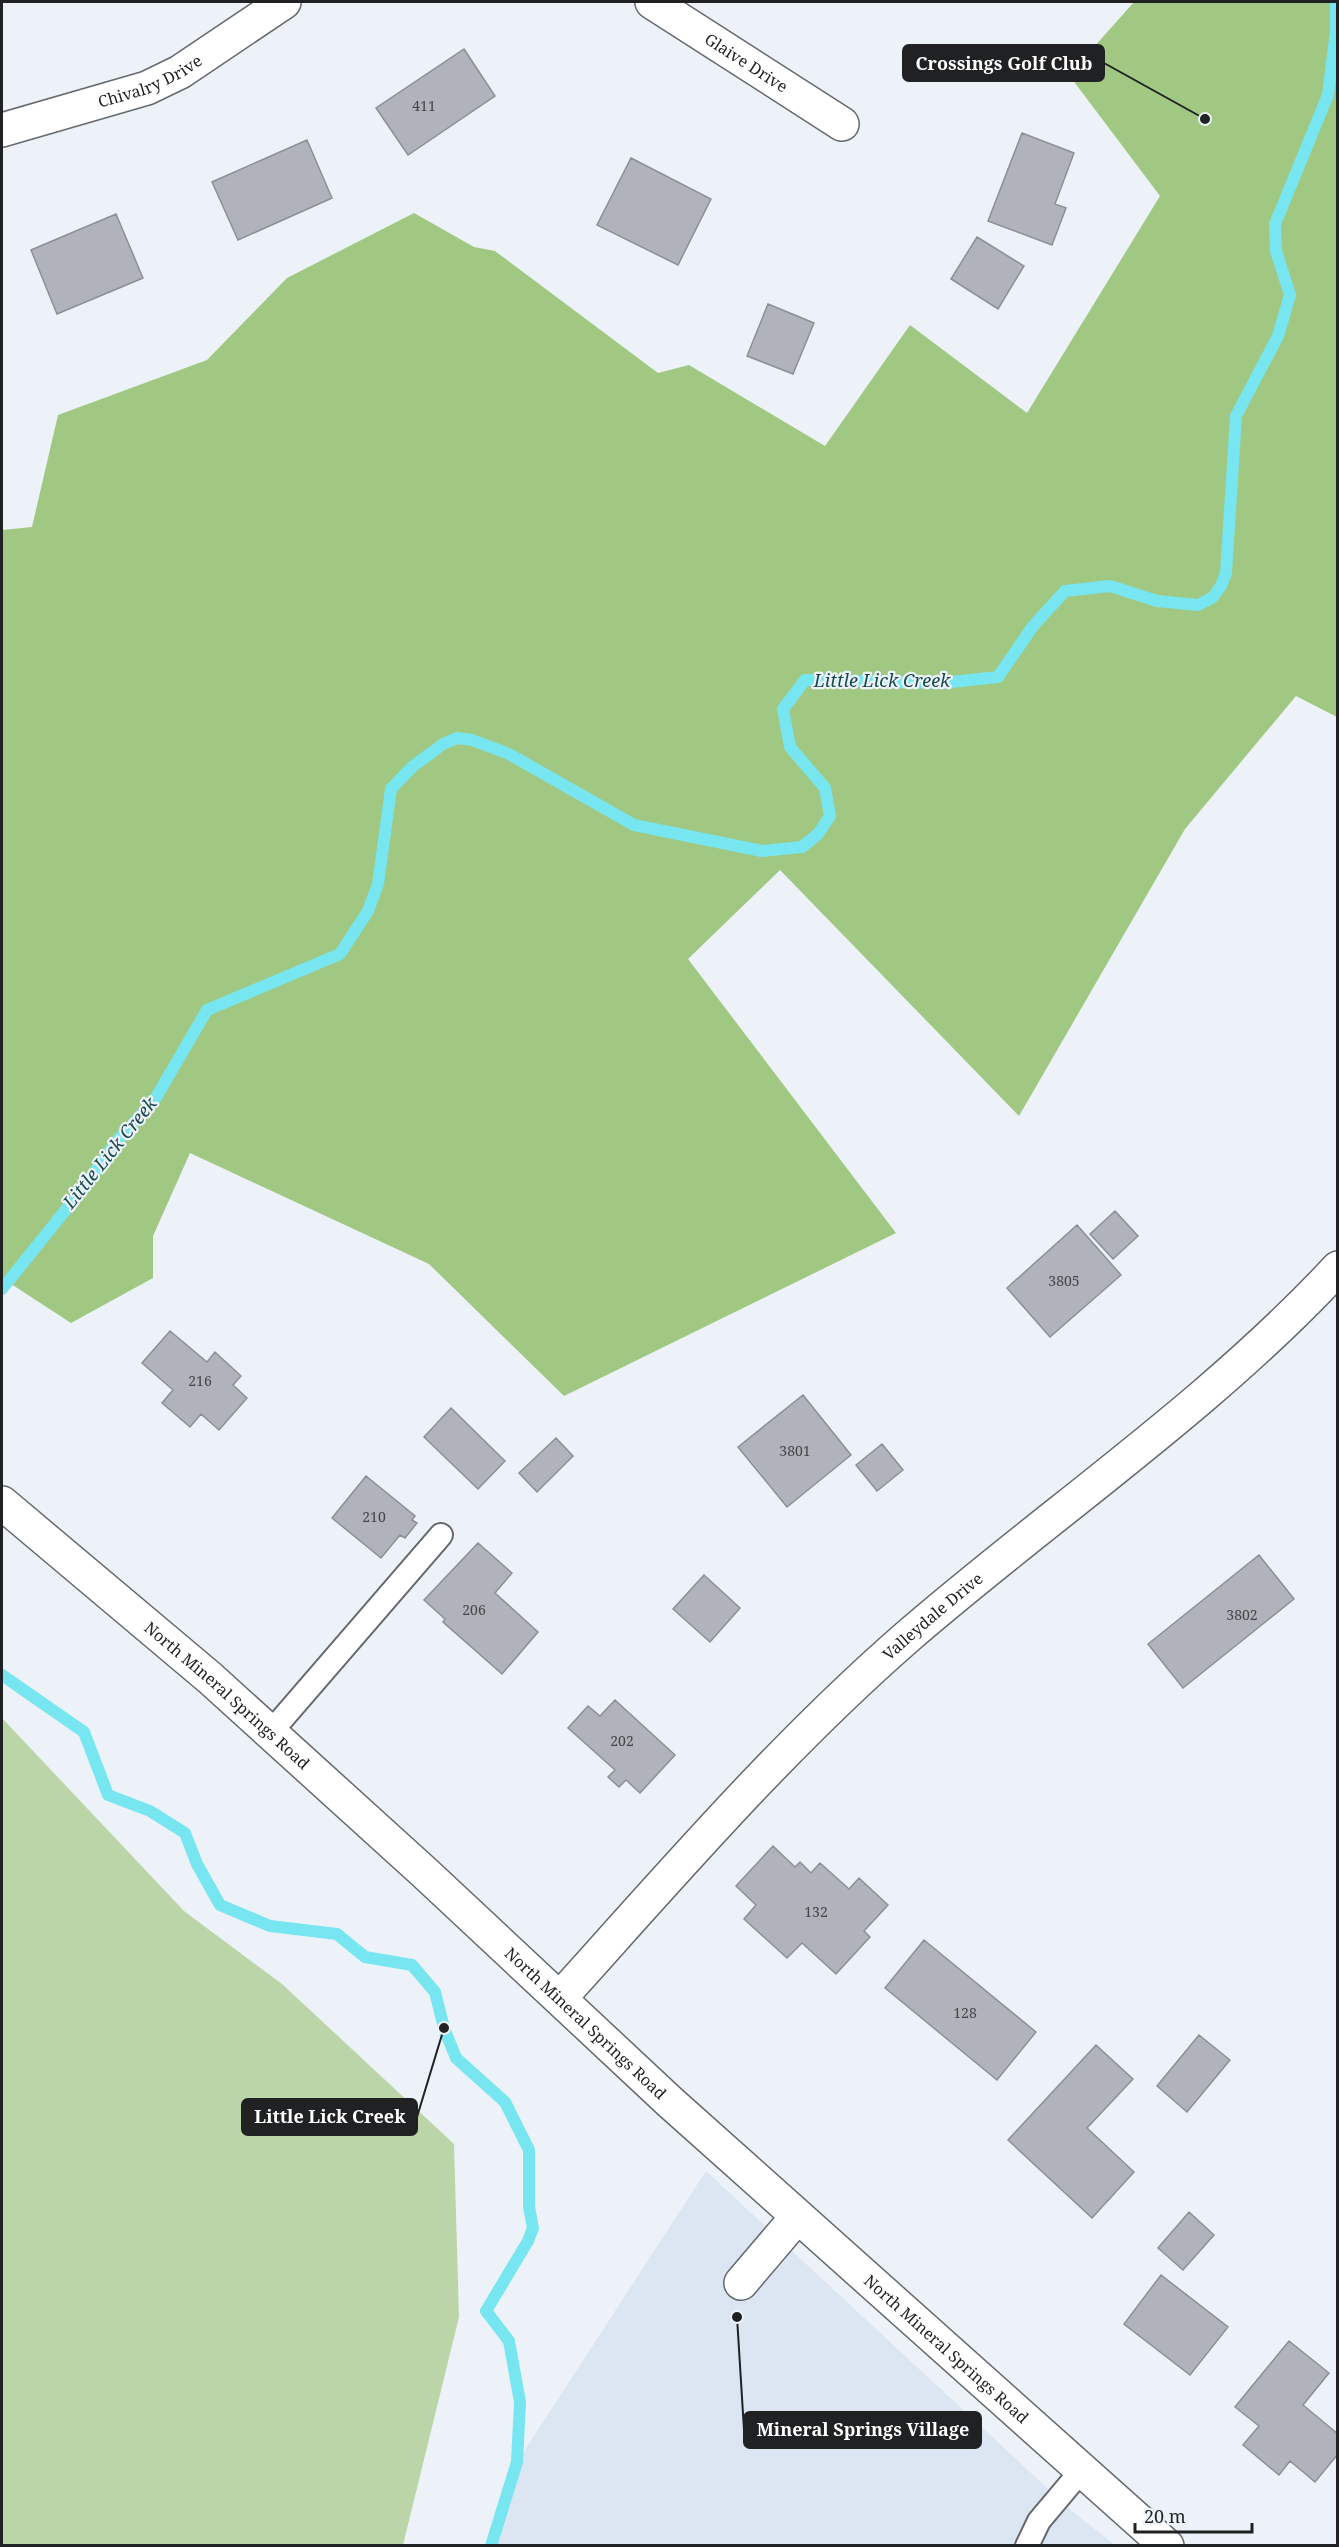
<svg xmlns="http://www.w3.org/2000/svg" width="1339" height="2547" viewBox="0 0 1339 2547" font-family="'Noto Serif',serif">
<style>
.built{fill:#dce6f2}
.green{fill:#bbd5a8}
.forest{fill:#a0c882}
.lines{fill:none;stroke-linecap:round;stroke-linejoin:round}
.stream{stroke:#77e6f0;stroke-width:12}
.building{fill:#b0b4ba;stroke:#8b9095;stroke-width:1.5}
.lane-casing{stroke:#65696e;stroke-width:26}
.street-casing{stroke:#65696e;stroke-width:36}
.secondary-casing{stroke:#65696e;stroke-width:36}
.lane{stroke:#fff;stroke-width:22}
.street{stroke:#fff;stroke-width:33}
.secondary{stroke:#fff;stroke-width:33}
.labels{text-anchor:middle;stroke-width:4.5;stroke-linejoin:round;paint-order:stroke}
.number-label{font-size:14px;fill:#434649}
.street-label{font-size:16px;fill:#1f2123;stroke:#edf2f8}
.water-label{font-size:18px;font-style:italic;fill:#16494d;stroke:#edf2f8}
.leader{fill:none;stroke:#1f2123;stroke-width:2}
.callout-dot{fill:#1f2123;stroke:#edf2f8;stroke-width:2}
.callout{fill:#1f2123;stroke:#1f2123;stroke-width:2}
.callout-label{font-size:18px;text-anchor:middle;font-weight:bold;fill:#fff}
</style>
<rect width="100%" height="100%" fill="#edf2f8"/>
<path class="built" d="M706,2171L1072,2511L1115,2545L491,2546L517,2462Z"/>
<path class="green" d="M2,1718L184,1911L282,1984L454,2144L459,2317L403,2545H2Z"/>
<path class="forest" d="M1134,2H1337V717L1296,696L1185,829L1019,1116L780,870L688,959L896,1233L564,1396L429,1264L190,1153L153,1236V1278L71,1323L2,1278V530L32,527L58,415L207,360L287,278L414,213L474,247L495,251L658,373L689,365L825,446L910,325L1027,413L1160,196L1069,75Z"/>
<g class="lines">
<path class="stream" d="M2,1289L85,1186L116,1142L154,1101L207,1010L340,954L368,911L378,884L391,789L412,767L443,744L457,738L472,740L509,754L634,825L762,851L802,847L818,834L830,816L825,788L790,747L783,709L805,680L942,683L998,677L1033,626L1065,591L1110,586L1157,601L1198,605L1212,598L1221,586L1226,573L1236,416L1278,336L1290,295L1276,251L1275,224L1328,95L1336,31V2
M2,1675L84,1732L108,1795L150,1811L185,1833L197,1864L220,1905L270,1926L337,1934L365,1957L412,1965L435,1992L444,2028L456,2058L505,2102L529,2150V2207L533,2228L528,2241L486,2311L509,2341L520,2402L517,2462L491,2546"/>
</g>
<path class="building" d="M464,49L495,96L408,155L376,108Z
M1022,133L1074,153L1055,204L1066,208L1052,245L988,221Z
M307,140L332,198L238,240L212,182Z
M631,158L711,199L678,265L597,225Z
M116,214L143,278L57,314L31,250Z
M977,237L1024,266L998,309L951,279Z
M768,304L814,323L793,374L747,356Z
M1115,1211L1138,1236L1113,1259L1090,1234Z
M1077,1225L1121,1275L1050,1337L1007,1288Z
M170,1331L207,1362L215,1352L241,1376L233,1385L247,1398L219,1430L201,1414L190,1427L162,1403L173,1390L142,1363Z
M803,1395L851,1455L787,1507L738,1447Z
M451,1408L505,1461L478,1489L424,1437Z
M556,1438L573,1456L537,1492L519,1473Z
M882,1444L903,1470L877,1491L856,1465Z
M366,1476L415,1516L412,1520L417,1523L405,1538L400,1535L381,1558L332,1518Z
M478,1543L512,1573L495,1593L538,1632L502,1674L443,1622L445,1619L424,1600Z
M1259,1555L1294,1599L1183,1688L1148,1644Z
M704,1575L740,1608L710,1642L673,1609Z
M615,1700L675,1755L640,1793L626,1780L619,1787L608,1777L615,1770L568,1728L588,1706L600,1716Z
M773,1846L795,1867L800,1862L811,1873L820,1863L849,1889L859,1878L888,1905L864,1931L870,1937L836,1974L802,1943L787,1958L744,1919L756,1905L736,1886Z
M924,1940L1036,2032L997,2080L885,1988Z
M1199,2035L1230,2060L1187,2112L1157,2086Z
M1096,2045L1133,2079L1087,2128L1134,2172L1092,2218L1008,2140Z
M1189,2212L1214,2235L1183,2270L1158,2248Z
M1161,2275L1228,2327L1190,2375L1124,2324Z
M1289,2341L1329,2373L1303,2405L1338,2434V2454L1315,2482L1290,2461L1279,2475L1243,2445L1259,2426L1235,2407Z"/>
<g class="lines">
<g class="lane-casing">
<path id="lane" d="M270,1733L441,1535
M1027,2546L1039,2521L1081,2471"/>
</g>
<g class="street-casing">
<g id="street">
<path id="s1" d="M652,2L842,124"/>
<path id="s2" d="M2,130L147,88L180,72L284,2"/>
<path id="s3" d="M560,1998C672,1874 780,1748 906,1638C1049,1514 1209,1407 1338,1268"/>
<path d="M741,2283L797,2217"/>
</g>
</g>
<g class="secondary-casing">
<g id="secondary">
<path id="s4" d="M2,1503L210,1678L425,1873L670,2102L1167,2546"/>
</g>
</g>
<use href="#lane" class="lane"/>
<use href="#street" class="street"/>
<use href="#secondary" class="secondary"/>
</g>
<g class="labels">
<g class="number-label">
<text x="424" y="111">411</text>
<text x="1064" y="1286">3805</text>
<text x="200" y="1386">216</text>
<text x="795" y="1456">3801</text>
<text x="374" y="1522">210</text>
<text x="474" y="1615">206</text>
<text x="1242" y="1620">3802</text>
<text x="622" y="1746">202</text>
<text x="816" y="1917">132</text>
<text x="965" y="2018">128</text>
</g>
<g class="street-label">
<text dy="6" stroke="none"><textPath href="#s1" startOffset="112">Glaive Drive</textPath></text>
<text dy="6" stroke="none"><textPath href="#s2" startOffset="156">Chivalry Drive</textPath></text>
<text dy="6" stroke="none"><textPath href="#s3" startOffset="534">Valleydale Drive</textPath></text>
<text dy="6" stroke="none"><textPath href="#s4" startOffset="296">North Mineral Springs Road</textPath></text>
<text dy="6" stroke="none"><textPath href="#s4" startOffset="782">North Mineral Springs Road</textPath></text>
<text dy="6" stroke="none"><textPath href="#s4" startOffset="1268">North Mineral Springs Road</textPath></text>
</g>
<g class="water-label">
<text x="882" y="687">Little Lick Creek</text>
<text transform="translate(110 1153) rotate(-51)" y="6">Little Lick Creek</text>
</g>
</g>
<path class="leader" d="M1205 119L1104 63M444 2028L417 2117M737 2317L744 2430"/>
<g class="callout-dot">
<circle cx="1205" cy="119" r="6"/>
<circle cx="444" cy="2028" r="6"/>
<circle cx="737" cy="2317" r="6"/>
</g>
<g class="callout">
<rect x="903" y="45" width="201" height="36" rx="6"/>
<rect x="242" y="2099" width="175" height="36" rx="6"/>
<rect x="744" y="2412" width="237" height="36" rx="6"/>
</g>
<g class="callout-label">
<text x="1004" y="70">Crossings Golf Club</text>
<text x="330" y="2123">Little Lick Creek</text>
<text x="863" y="2436">Mineral Springs Village</text>
</g>
<rect width="1339" height="2547" fill="none" stroke="#1f2123" stroke-width="6"/>
<path d="M1135 2523v9h117v-9" fill="none" stroke="#1f2123" stroke-width="3"/>
<text x="1144" y="2523" font-size="18" fill="#1f2123" stroke="#edf2f8" stroke-width="4.5" paint-order="stroke">20 m</text>
</svg>
